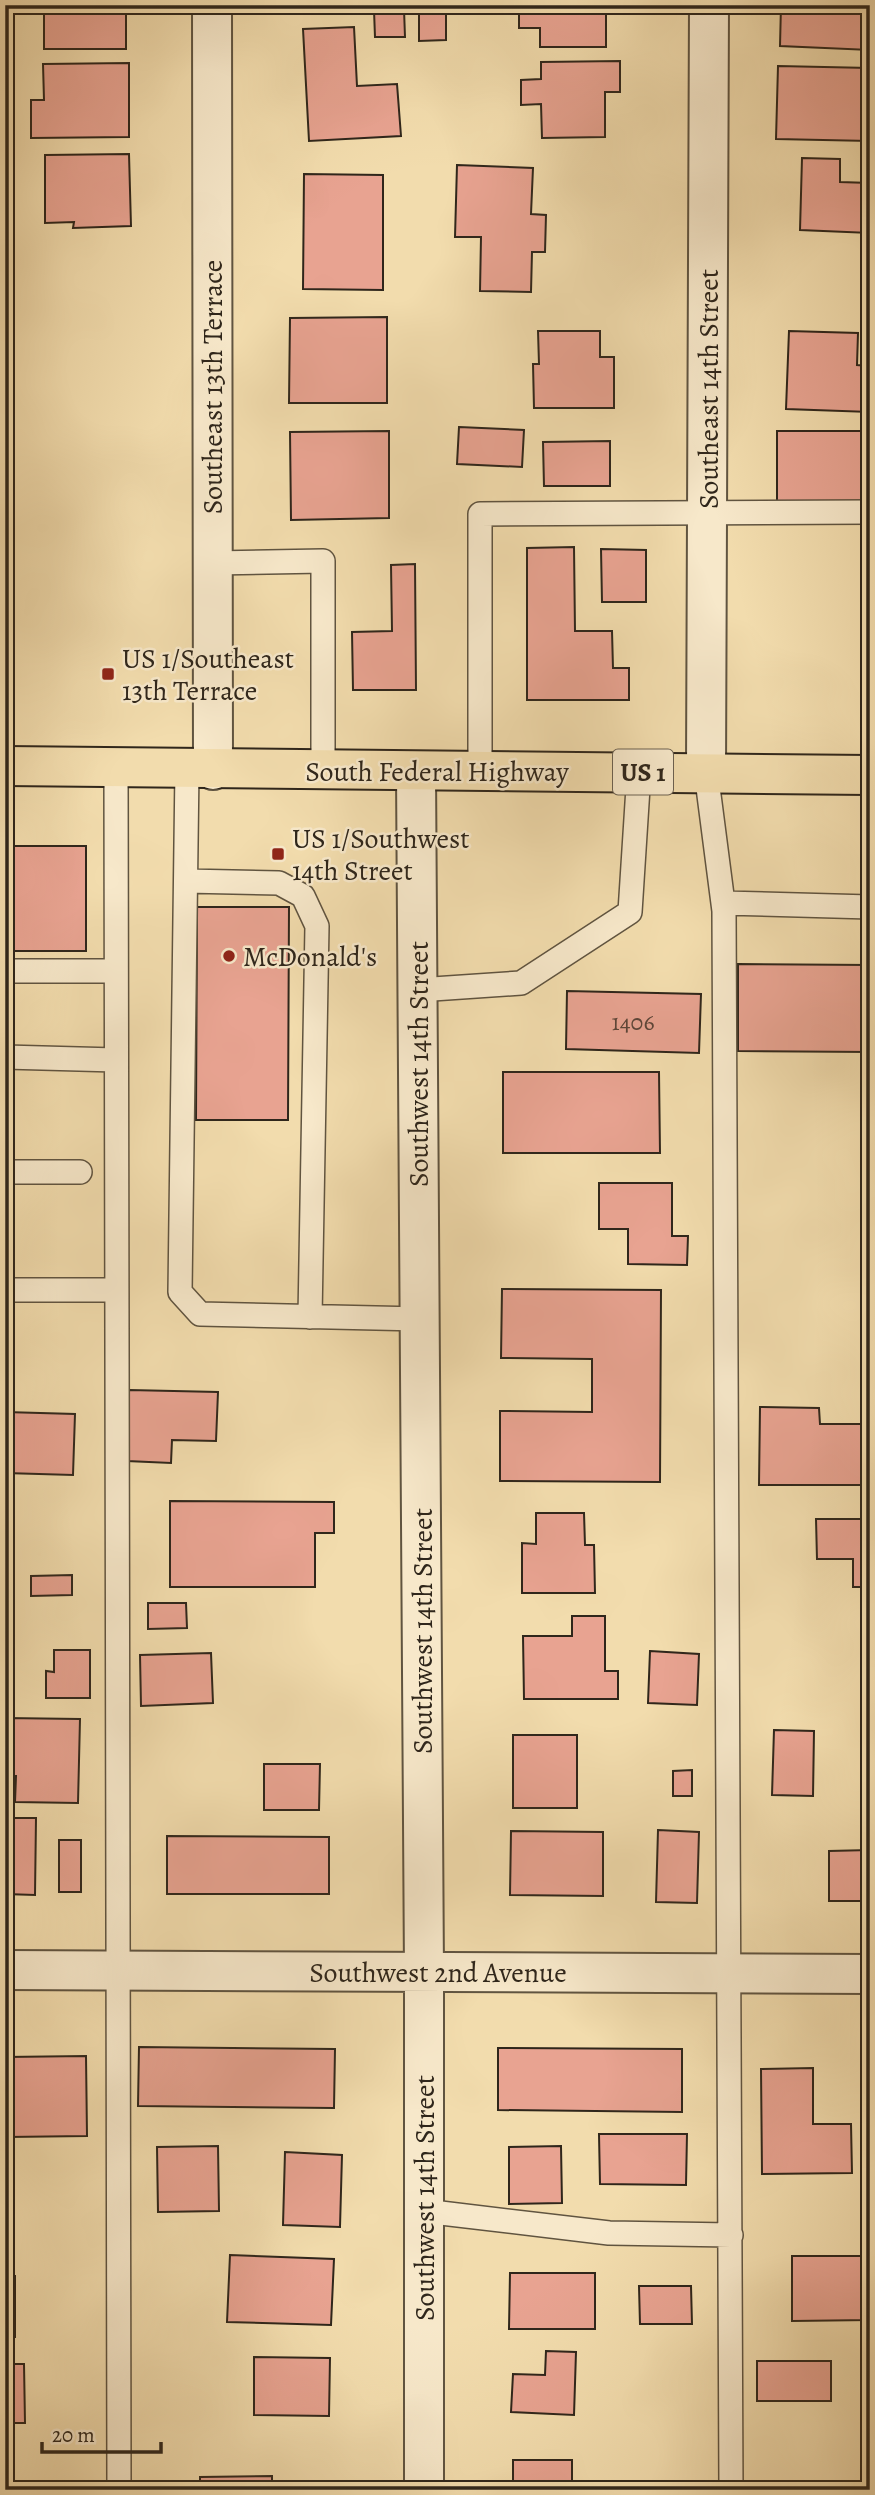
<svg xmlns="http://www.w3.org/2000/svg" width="875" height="2495" viewBox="0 0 875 2495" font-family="Alegreya,serif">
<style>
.building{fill:#e8a391;stroke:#2f261b;stroke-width:2}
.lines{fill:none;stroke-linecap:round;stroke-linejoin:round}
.lane-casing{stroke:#605440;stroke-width:26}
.street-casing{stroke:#605440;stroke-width:42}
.primary-casing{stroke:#2f261b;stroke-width:42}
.lane{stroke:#f7e8ca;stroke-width:23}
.street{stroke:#f7e8ca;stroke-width:38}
.primary{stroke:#f2dcad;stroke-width:38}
.poi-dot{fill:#8f2418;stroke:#f7e8ca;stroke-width:2.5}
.labels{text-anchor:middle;stroke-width:5;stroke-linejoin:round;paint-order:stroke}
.number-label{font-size:24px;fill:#5d4538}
.shield{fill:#f7e8ca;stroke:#6b6050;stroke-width:2}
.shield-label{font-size:26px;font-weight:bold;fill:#2f261b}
.street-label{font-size:28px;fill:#2f261b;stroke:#f7e8ca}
.poi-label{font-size:28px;fill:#2f261b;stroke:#f7e8ca;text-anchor:start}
</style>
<rect width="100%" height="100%" fill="#f2dcad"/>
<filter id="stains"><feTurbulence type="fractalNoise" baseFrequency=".00286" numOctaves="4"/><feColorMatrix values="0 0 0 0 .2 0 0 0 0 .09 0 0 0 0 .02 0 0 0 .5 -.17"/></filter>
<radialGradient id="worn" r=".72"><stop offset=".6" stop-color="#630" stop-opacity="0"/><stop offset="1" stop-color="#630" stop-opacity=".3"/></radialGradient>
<path class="building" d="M44,5H126V49H44Z
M419,5H446V40L419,41Z
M519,5H606V47H540V28H519Z
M781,5H870V50L780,46Z
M404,9L405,37H375L374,10Z
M354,27L357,86L397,84L401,136L309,141L303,29Z
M620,61V92H605V137L542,138L541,104L521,105V80L541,79V62Z
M129,63V137L31,138V100H44L43,64Z
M778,66L870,68V141L776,139Z
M129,154L131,226L73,228L74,222L45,223V155Z
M802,158L840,159V182L870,183V233L800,230Z
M457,165L533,168L531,214L546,215L545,252H532L531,292L480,291L481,237H455Z
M304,174L383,175V290L303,289Z
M387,317V403H289L290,318Z
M538,331H600V357H614V408H534L533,364H539Z
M789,331L858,333L857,365L870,366V412L786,409Z
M459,427L524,430L522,467L457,464Z
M389,431V518L291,520L290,432Z
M777,431H870V502H777Z
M610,441V486H544L543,442Z
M574,547L575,631H612L613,668H629V700H527V548Z
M601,549L646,550V602H602Z
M415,564L416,690H353L352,632L392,631L391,565Z
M5,846H86V951H5Z
M197,907H289L288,1120H196Z
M738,964L870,965V1052L738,1051Z
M567,991L701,994L699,1053L566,1049Z
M503,1072H659L660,1153H503Z
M599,1183H672V1236H688L687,1265L628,1264V1229H599Z
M866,1193H870V1258H864Z
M502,1289L661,1290L660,1482L500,1481V1411L592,1412V1359L501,1358Z
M868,1305H870V1358H865Z
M129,1390L218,1392L216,1441L172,1440L171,1463L127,1461Z
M760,1407L819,1408L820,1424H870V1485H759Z
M5,1412L75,1414L73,1475L5,1473Z
M170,1501L334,1502V1533H315V1587H170Z
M536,1513H584L585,1545H594L595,1593H522V1543L536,1544Z
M816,1519H870V1587H853V1559H817Z
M72,1575V1595L31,1596V1576Z
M148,1603H186L187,1628L148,1629Z
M572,1616H605V1671H618V1699H524L523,1636H572Z
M54,1650H90V1698H46V1671L54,1672Z
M650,1651L699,1654L697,1705L648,1703Z
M211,1653L213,1703L141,1706L140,1655Z
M5,1718L80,1719L78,1803L15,1802L16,1776H5Z
M774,1730L814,1731L813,1796L772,1795Z
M513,1735H577V1808H513Z
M264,1764H320L319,1810H264Z
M692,1770V1796H673V1771Z
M5,1818H36L35,1895L5,1894Z
M658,1830L699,1832L697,1903L656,1902Z
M511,1831L603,1832V1896L510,1895Z
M167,1836L329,1837V1894H167Z
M59,1840H81V1892H59Z
M870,1850V1901H829V1851Z
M139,2047L335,2049L334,2108L138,2106Z
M498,2048L682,2049V2112L498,2110Z
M86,2056L87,2136L7,2137L5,2057Z
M813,2068V2124H851L852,2173L762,2174L761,2069Z
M599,2134H687L686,2185L600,2184Z
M218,2146L219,2211L158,2212L157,2147Z
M561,2146L562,2203L509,2204V2147Z
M285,2152L342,2155L340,2227L283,2225Z
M230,2255L334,2259L331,2325L227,2322Z
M792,2256H870V2320L792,2321Z
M510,2273H595V2329H509Z
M5,2276H15V2337H5Z
M639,2286H691L692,2324H640Z
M546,2351L576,2352L574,2415L511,2412L513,2374L545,2375Z
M254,2357L330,2358L329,2416L254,2415Z
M757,2361H831V2401H757Z
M5,2364H24L25,2423H5Z
M513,2460H572V2490H513Z
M272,2476V2490H200V2477Z"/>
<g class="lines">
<g class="lane-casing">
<path id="lane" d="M213,563L323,561V770
M116,768L119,2490
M187,769L180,1292L200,1314L420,1319
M480,772V514L870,512
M706,772L724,911L731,2490
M186,881L279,883L303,896L317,926L310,1317
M724,903L870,907
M5,971H116
M418,990L521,983L630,912L639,772
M5,1057L116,1060
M5,1172H80
M5,1290H116
M424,2211L609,2233L731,2235"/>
</g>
<g class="street-casing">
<path id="street" d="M212,5L213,770
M416,772L424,1972V2490
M706,772L709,5
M5,1970L870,1974"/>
</g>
<g class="primary-casing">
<path id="primary" d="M5,766L870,775"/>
</g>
<use href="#lane" class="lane"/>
<use href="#street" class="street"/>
<use href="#primary" class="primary"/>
</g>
<g class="poi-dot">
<rect x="101" y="667" width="14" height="14" rx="3.5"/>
<rect x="271" y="847" width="14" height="14" rx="3.5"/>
<circle cx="229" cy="956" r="7"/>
</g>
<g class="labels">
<g class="number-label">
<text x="633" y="1030">1406</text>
</g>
<rect class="shield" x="613" y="749.5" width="60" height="45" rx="5"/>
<g class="shield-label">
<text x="643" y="781">US 1</text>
</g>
<g class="street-label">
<text transform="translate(212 387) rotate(-90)" y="10">Southeast 13th Terrace</text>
<text transform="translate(708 389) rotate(-90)" y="10">Southeast 14th Street</text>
<text x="437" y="781">South Federal Highway</text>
<text transform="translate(418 1064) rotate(-90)" y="10">Southwest 14th Street</text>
<text transform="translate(422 1631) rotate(-90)" y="10">Southwest 14th Street</text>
<text x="438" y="1982">Southwest 2nd Avenue</text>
<text transform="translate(424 2198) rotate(-90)" y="10">Southwest 14th Street</text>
</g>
<g class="poi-label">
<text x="122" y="668">US 1/Southeast<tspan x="122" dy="32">13th Terrace</tspan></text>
<text x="292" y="848">US 1/Southwest<tspan x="292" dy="32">14th Street</tspan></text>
<text x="243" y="966">McDonald's</text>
</g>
</g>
<rect width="875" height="2495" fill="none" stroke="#f2dcad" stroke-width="28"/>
<rect x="7" y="7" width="861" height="2481" fill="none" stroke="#2f261b" stroke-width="3.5"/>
<rect x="14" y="14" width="847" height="2467" fill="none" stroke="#2f261b" stroke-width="2"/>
<path d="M42 2442v10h119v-10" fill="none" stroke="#2f261b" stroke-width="3.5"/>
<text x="52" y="2442" font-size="21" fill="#2f261b" stroke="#f7e8ca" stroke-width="5" paint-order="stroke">20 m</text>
<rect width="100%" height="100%" filter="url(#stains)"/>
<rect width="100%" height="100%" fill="url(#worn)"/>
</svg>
